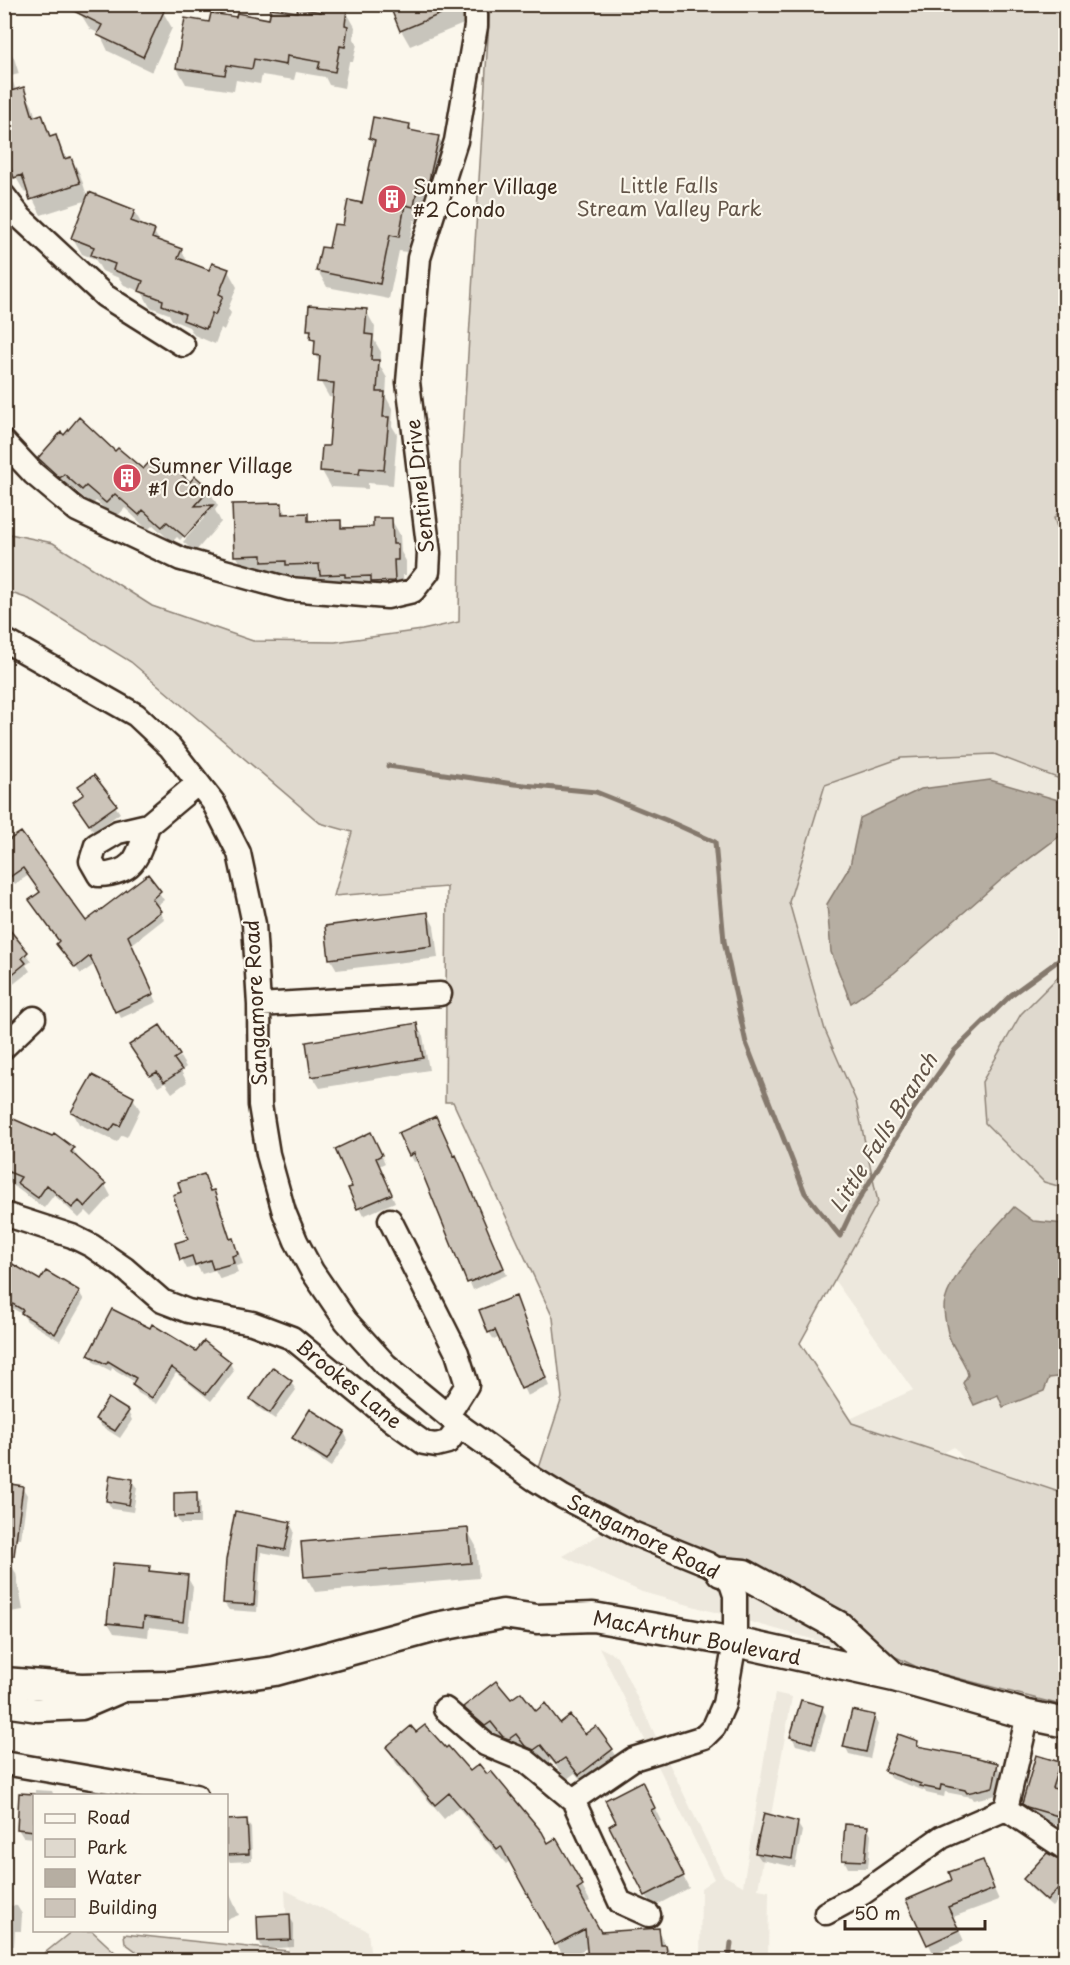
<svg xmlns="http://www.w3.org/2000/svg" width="1070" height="1965" viewBox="0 0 1070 1965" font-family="'Playpen Sans',sans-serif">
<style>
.built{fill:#ede8dd}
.green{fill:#dfd9ce;stroke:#8d8276;stroke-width:1.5}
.water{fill:#b6aea2;stroke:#85796d;stroke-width:1.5}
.shadow{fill:#0003}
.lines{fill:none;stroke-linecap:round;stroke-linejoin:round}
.stream{stroke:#85796d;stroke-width:5}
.building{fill:#ccc4b9;stroke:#3b2a1e;stroke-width:1.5}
.minor-casing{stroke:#3b2a1e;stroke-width:27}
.major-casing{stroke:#3b2a1e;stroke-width:33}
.minor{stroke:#fbf7ec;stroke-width:22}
.major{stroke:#fbf7ec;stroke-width:28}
.labels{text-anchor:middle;stroke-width:4.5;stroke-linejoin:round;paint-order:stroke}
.park-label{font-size:20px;fill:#64564a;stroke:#fbf7ec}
.poi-label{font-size:20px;fill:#3b2a1e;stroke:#fbf7ec;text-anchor:start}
.street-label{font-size:20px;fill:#3b2a1e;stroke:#fbf7ec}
.water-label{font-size:21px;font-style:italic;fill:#605246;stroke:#fbf7ec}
</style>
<rect width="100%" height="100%" fill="#fbf7ec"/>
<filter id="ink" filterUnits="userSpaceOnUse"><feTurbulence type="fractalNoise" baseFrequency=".0167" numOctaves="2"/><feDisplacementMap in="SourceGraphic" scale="12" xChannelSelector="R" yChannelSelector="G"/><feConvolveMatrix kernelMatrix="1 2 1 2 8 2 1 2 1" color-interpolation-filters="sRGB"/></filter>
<g filter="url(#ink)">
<path class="built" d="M1065,464V1580L954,1447L909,1471L1003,1692L642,1592L562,1556L608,1530L913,1390L805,1239L716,867Z
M599,1647L617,1656L723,1875L743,1886L775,1693L792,1697L758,1889L769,1891L768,1960H700L701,1888L714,1879Z
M285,1890L368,1931L371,1960H304L288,1951Z"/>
<path class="green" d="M490,5H1065L1066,501L1054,518L1066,553L1065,781L994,754L901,758L825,785L789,902L825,1030L856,1101L878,1202L800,1343L852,1423L1065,1494V1706L919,1668L881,1650L745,1566L644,1528L572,1489L539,1468L562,1398L553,1318L453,1102H445L447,887L334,896L352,832L320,823L131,662L29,599L5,591V533L53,543L152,606L253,641L335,642L422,630L459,622L461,465Z
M1065,970V1188L1044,1182L985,1123L982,1082L1021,1014Z
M72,1931H92L119,1956L114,1960H36Z
M124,1934L288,1951L289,1960H148L125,1943Z"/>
<path class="water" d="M990,780L1058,800L1065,807V832L1001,880L894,973L851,1003L831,952L827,904L850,866L860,818L921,789Z
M1014,1207L1033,1221L1065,1224V1376L1049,1378L1044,1391L1003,1407L998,1395L974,1405L963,1383L968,1375C965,1359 951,1348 948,1333C946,1324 942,1309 945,1301C953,1270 993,1231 1014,1207Z"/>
<path class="shadow" d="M63,4L163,12L172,28L152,72L108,51L100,34L90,29L82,16L64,7Z
M459,4L466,23L410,46L401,30Z
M346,11L355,27L354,39L357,44L353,62H349L344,88L329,85L325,77L296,72L294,80L262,75L260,84L236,80L234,91L186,84L177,68L210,24L270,21L298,14H322Z
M5,43L14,58L19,74L11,76L16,91L23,89L32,105L36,118L41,116L52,138L56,137L67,159L71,158L80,174L88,199L134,211L144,228L154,232L160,242L181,250L189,264L210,272L228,271L237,287L228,309L231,313L224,330L221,328L215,344L194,335L189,327L172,320L169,314L150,307L142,292L124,285L119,278L102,271L95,259L82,254L73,238L88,200L41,215L29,191L25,193L4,157Z
M409,125L413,132L438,137L448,153L422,222L414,220L407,252L399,251L389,299L327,287L318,271L344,227L363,205L375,146L370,138Z
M366,311L375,327L374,340L381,352L380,366L387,378L386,397L393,410L392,426L397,434L393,485L368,483V489L331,487L322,471L330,448L334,398L329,397L320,381L321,365L315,355L316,346L308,329Z
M115,454L143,471L171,476L190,484L195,478L209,490L218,506L215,510L221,522L195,552L183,542L204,518V514L180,540L177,537L172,542L153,525L148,530L125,508L116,518L96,501L92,505L74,489L70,493L49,474L40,458Z
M281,504L288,516L307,515L311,522L340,521L345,530L375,529L391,519L400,535L401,552L406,561V575H403L404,597L331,591L324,580H297L295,577H273L269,571H245L236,555Z
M115,806L120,813L94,832L79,810Z
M4,845L86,923L148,876L164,900L156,906L164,919L131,945L157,1002L121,1018L95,964L81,974L63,951L41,893L29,875L15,884L4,870Z
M428,914L434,926L438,958L337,970L330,958Z
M4,926L32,961L26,965L30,971L6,990L9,995L4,999Z
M416,1024L423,1036L429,1070L320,1088L313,1077Z
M180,1057L186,1067L181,1071L187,1082L172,1093L165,1083L158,1087L138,1058L169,1064Z
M133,1098L140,1110L127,1137L122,1135L117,1142L79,1124L73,1112Z
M4,1130L52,1138L54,1135L73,1149L80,1161L105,1185L111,1196L92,1217L86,1211L79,1218L54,1195L44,1208L4,1179Z
M400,1134L456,1157L507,1275L473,1290L418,1161L414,1162Z
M375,1142L385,1163L379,1166L395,1202L363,1216L359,1208L354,1187Z
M203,1176L211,1192H213L219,1202L231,1240L238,1250L243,1264L236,1266L238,1273L220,1279L215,1270L202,1274L197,1266L187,1269L182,1259L190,1240L183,1193Z
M4,1261L41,1282L79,1292L84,1300L60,1341L27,1321L22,1314L4,1303Z
M516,1298L549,1386L527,1396L500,1337L494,1340L489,1332Z
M196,1353L230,1363L234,1371L211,1401L176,1373L157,1404L138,1393L133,1385L135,1382L112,1368L111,1371L94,1362L90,1355Z
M291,1382L296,1390L275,1419L257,1407L252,1399Z
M128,1412L132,1420L120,1438L101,1426L96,1419Z
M344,1432L348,1440L331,1467L299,1445L294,1438Z
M132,1481L137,1488L133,1512L112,1509L107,1501Z
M22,1487L27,1495L21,1539L4,1537Z
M196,1494L200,1502V1524H180L176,1516Z
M290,1523L294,1531L289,1557L261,1552L257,1612L229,1610L224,1603L227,1560Z
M467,1530L476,1546L479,1578L315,1592L306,1576Z
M11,1565L16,1573L23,1610L4,1613V1566Z
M149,1568L151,1572L187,1577L193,1587L188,1632L149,1627L148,1637L114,1633L108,1623Z
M510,1701L611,1749L621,1765L589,1790L575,1773L567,1779L551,1760L544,1766L536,1762L526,1749L518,1755L513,1753L501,1737L495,1741L474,1723L465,1707Z
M822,1708L826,1715L816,1750L796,1745L792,1737Z
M874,1716L878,1724L870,1759L849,1754L845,1746Z
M917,1743L920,1748L997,1765L1001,1773L997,1795L973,1800L971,1797L945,1792L944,1797L926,1793L925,1791L890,1778L886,1771Z
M388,1748L470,1773L548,1844L556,1840L590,1901L584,1904L600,1934L658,1930L674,1960H590L589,1947L565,1959L511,1860L506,1864L458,1807L444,1819L396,1763Z
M1059,1763L1066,1775L1061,1791L1066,1793V1827L1035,1819L1031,1816L1024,1803Z
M35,1790L52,1791L54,1796H34V1838L23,1837L18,1829L21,1794L35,1795Z
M648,1795L661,1821L656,1823L689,1888L653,1907L646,1895Z
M246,1821L251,1828L252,1861L230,1862L226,1857V1822Z
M797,1823L802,1831L795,1867L761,1860L756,1853Z
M867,1827L871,1835L868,1868H848L844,1860Z
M982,1862L999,1900L953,1917L964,1941L934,1955L908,1901L954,1880Z
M1058,1862L1066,1864V1892L1052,1907L1029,1887L1025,1879Z
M226,1886L239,1915L226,1920Z
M4,1905L17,1906L22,1914L21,1931H15L14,1946H10L9,1960H4Z
M289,1916L294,1924V1947L263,1949L259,1941Z"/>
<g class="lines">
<path class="stream" d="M388,766L514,784L596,792L666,820L715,842L724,941L746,1043L805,1193L840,1236L851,1213L912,1111L955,1050L1011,995L1066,955
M729,1960L731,1943"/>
</g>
<path class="building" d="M60,4H150L164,11L143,57L97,35L102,25Z
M389,4H462V5L400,31Z
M323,5L347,9L345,25L348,26L345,47L340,46L335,72L318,69L320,62L287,56L286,65L254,59L252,69L227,65L225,75L176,68L185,18L209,22L211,13L236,17L237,13L269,19L271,8L297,12L298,8L321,12Z
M24,87L33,117L42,114L50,137L56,135L64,159L71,157L80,183L30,200L22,175L14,178L4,148V93Z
M373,117L410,124L409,130L439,136L428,185L418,183L414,207L405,205L399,237L390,235L380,284L316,271L321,247L329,248L334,224L343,225L348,200L362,203L375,140L369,138Z
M89,192L135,210L131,221L155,230L152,238L182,249L178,258L209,270L212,263L229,269L219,294L223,296L215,315L212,313L206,329L183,320L185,314L162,305L163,300L139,291L143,281L113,270L115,264L91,255L94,247L71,238Z
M309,305L367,309L365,334L373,335L371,360H379L377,392H385L383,417H389L384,470L360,468L359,474L320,471L322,446H329L334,383L318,382L320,356L314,355L315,340L310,339L311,330H307Z
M79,417L115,451L118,448L143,469L153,458L171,474L176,469L190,482L195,476L210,489L195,506L213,505L185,537L167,522L162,527L143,510L139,515L115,494L106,503L86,486L82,490L64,474L60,478L38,458L61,432L64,435Z
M282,503V514L308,513V521L341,520V528L373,527V518H392L393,544H398V560H394L395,581L371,582V576L345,577V574L320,575L319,564L286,565V561L262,562V555L234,556L232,504Z
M94,775L117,805L89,825L73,802L84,794L78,786Z
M21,832L86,921L148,874L161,891L152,899L161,911L128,936L154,994L115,1012L90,956L75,968L56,944L59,941L29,900L40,892L23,868L4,881V843Z
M428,912L432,946L329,959L325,926Z
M4,923L28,952L22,958L26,963L4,981Z
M417,1023L423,1058L311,1077L306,1042Z
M160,1025L180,1055L174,1059L182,1070L164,1082L157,1072L150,1076L129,1045Z
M92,1075L134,1097L120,1126L115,1124L110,1131L71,1112Z
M436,1116L454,1156L456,1155L504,1268L467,1283L414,1153L409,1156L398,1133Z
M9,1117L52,1136L54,1133L74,1148L71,1152L106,1184L85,1207L79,1201L72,1208L47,1185L38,1198L17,1183L21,1177L4,1170V1127Z
M371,1132L382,1155L376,1158L392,1194L357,1209L348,1188L352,1187L335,1149Z
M204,1174L210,1191L214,1190L230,1239L233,1238L238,1254L232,1256L234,1263L213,1269L210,1260L195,1265L192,1256L180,1260L175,1243L188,1239L173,1195L181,1192L178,1182Z
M4,1259L40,1280L46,1271L80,1291L55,1334L21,1313L23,1310L4,1299Z
M516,1296L546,1378L521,1389L495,1330L488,1333L479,1310Z
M112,1309L150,1328L152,1324L196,1351L204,1341L231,1362L206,1394L171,1367L152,1398L132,1385L136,1378L108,1361L106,1364L88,1355Z
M273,1367L292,1381L270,1413L250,1399Z
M108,1398L129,1411L115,1431L95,1419Z
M310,1409L345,1431L327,1460L292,1438Z
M110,1475L133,1479L129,1505L106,1501Z
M4,1483L23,1486L14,1556H4Z
M197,1492V1516L174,1517V1493Z
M235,1511L291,1522L285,1550L258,1545L254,1605L223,1603L226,1560Z
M468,1528L471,1563L304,1577L301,1542Z
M113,1563L150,1566L149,1571L188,1575L183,1622L144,1617L143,1627L107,1623Z
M496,1681L511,1699L521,1692L536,1711L545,1703L560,1723L570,1715L585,1734L596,1726L613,1749L579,1775L565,1758L556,1764L541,1745L534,1750L525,1746L516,1734L509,1739L503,1737L491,1722L485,1726L463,1707Z
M801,1700L823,1706L812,1743L790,1737Z
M852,1710L875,1715L866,1752L843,1747Z
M425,1725L446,1748L448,1746L470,1771L479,1764L487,1774L491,1771L542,1832L548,1843L556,1838L583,1885L577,1889L601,1932L659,1928L661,1945H666L668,1960H588L585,1929L555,1945L501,1846L497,1849L449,1793L435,1805L386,1747L411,1726L416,1732Z
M898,1734L918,1741L917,1746L970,1756L998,1763L993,1787L967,1793L965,1790L941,1785L940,1790L920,1786L921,1784L884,1771Z
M1036,1755L1060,1762L1052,1788L1065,1791V1818L1027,1807L1022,1804Z
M642,1781L655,1808L651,1810L684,1876L645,1896L609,1826L616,1822L605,1800Z
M19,1793L34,1794V1831L17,1829Z
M764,1813L798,1822L792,1859L755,1853Z
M247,1819L249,1854L226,1855V1820Z
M845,1824L868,1826L865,1861L842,1860Z
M1047,1853L1065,1862V1880L1047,1901L1023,1879Z
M983,1860L994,1889L948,1907L959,1930L927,1945L906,1900L952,1880L949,1872Z
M290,1914L291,1940L258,1941L257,1916Z"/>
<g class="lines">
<g class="minor-casing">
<path id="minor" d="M4,196L21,218L105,296L183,345
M4,442L34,474L77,510L181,559L289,589L387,597L413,591L428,572L429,553L408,382L419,258L456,141L476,26V4
M4,640L136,715L170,747L213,802L239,853L254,924L259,1005L260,1105L268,1154L284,1212L296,1241L312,1271L346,1321L386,1365L460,1426L534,1479L563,1497L632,1533L708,1564L721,1572L731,1583L735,1595V1642L724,1704L714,1727L704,1737L633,1759L573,1800
M148,825C138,856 136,873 99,875L91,861L96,845L118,832L148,825L198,783
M259,1005L440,994
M4,1047L34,1018
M4,1214L72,1236L92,1246L124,1268L162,1301L188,1311L252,1323L292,1338L393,1421L424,1443L436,1445L448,1442L460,1426
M390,1220L457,1353L467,1385L448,1415
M4,1705L38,1710L82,1708L124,1690
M445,1709L485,1744L526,1761L573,1800L620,1902L649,1915
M4,1763L196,1796
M1006,1809L1028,1715
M1006,1809L1066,1849
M826,1913L863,1893L942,1837L1006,1809"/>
</g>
<g class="major-casing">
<path id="major" d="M721,1572L744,1574L839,1626L894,1677
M4,1682L81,1688L169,1686L275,1671L436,1627L503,1614L537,1619L593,1617L735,1642L894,1677L1028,1715L1066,1723"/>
</g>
<use href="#minor" class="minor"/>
<use href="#major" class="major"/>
</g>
</g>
<defs>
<g id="building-disc" transform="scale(1.5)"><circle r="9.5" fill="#d1495b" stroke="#fbf7ec"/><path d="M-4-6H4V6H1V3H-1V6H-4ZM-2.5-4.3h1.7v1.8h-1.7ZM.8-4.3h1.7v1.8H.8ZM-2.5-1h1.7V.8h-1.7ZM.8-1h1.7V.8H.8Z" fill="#fff"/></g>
</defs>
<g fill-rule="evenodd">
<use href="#building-disc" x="392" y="199"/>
<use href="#building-disc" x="127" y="478"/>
</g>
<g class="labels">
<g class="park-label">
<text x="669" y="193">Little Falls<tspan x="669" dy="23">Stream Valley Park</tspan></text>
</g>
<g class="poi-label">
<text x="413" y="194">Sumner Village<tspan x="413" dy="23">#2 Condo</tspan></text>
<text x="148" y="473">Sumner Village<tspan x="148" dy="23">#1 Condo</tspan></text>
</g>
<g class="street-label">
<text transform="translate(420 486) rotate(-96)" y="7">Sentinel Drive</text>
<text transform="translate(256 1003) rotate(-93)" y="7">Sangamore Road</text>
<text transform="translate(349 1384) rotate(39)" y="7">Brookes Lane</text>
<text transform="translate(643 1537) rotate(26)" y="7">Sangamore Road</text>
<text transform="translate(697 1638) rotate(11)" y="7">MacArthur Boulevard</text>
</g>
<g class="water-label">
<text transform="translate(884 1133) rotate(-58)" y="7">Little Falls Branch</text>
</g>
</g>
<rect width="1070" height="1965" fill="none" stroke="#fbf7ec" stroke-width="24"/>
<rect x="12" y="12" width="1046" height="1941" fill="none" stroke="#3b2a1e" stroke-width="2" filter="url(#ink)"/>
<rect x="33" y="1794" width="195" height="138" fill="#fbf7ec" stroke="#aea59a" stroke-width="1.5"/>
<rect x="45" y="1814" width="30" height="9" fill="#fbf7ec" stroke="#aea59a" stroke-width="1.5"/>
<text x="87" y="1824" font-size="18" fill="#3b2a1e">Road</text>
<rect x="45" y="1839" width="30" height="18" fill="#dfd9ce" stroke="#aea59a" stroke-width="1.5"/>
<text x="87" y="1854" font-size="18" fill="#3b2a1e">Park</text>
<rect x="45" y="1869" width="30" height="18" fill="#b6aea2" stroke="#aea59a" stroke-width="1.5"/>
<text x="87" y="1884" font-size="18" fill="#3b2a1e">Water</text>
<rect x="45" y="1899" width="30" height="18" fill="#ccc4b9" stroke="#aea59a" stroke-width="1.5"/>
<text x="87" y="1914" font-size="18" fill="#3b2a1e">Building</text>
<path d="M845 1920v9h140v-9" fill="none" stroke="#3b2a1e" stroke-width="3"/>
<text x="854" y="1920" font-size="18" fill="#3b2a1e" stroke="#fbf7ec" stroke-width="4.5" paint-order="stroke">50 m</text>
</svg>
